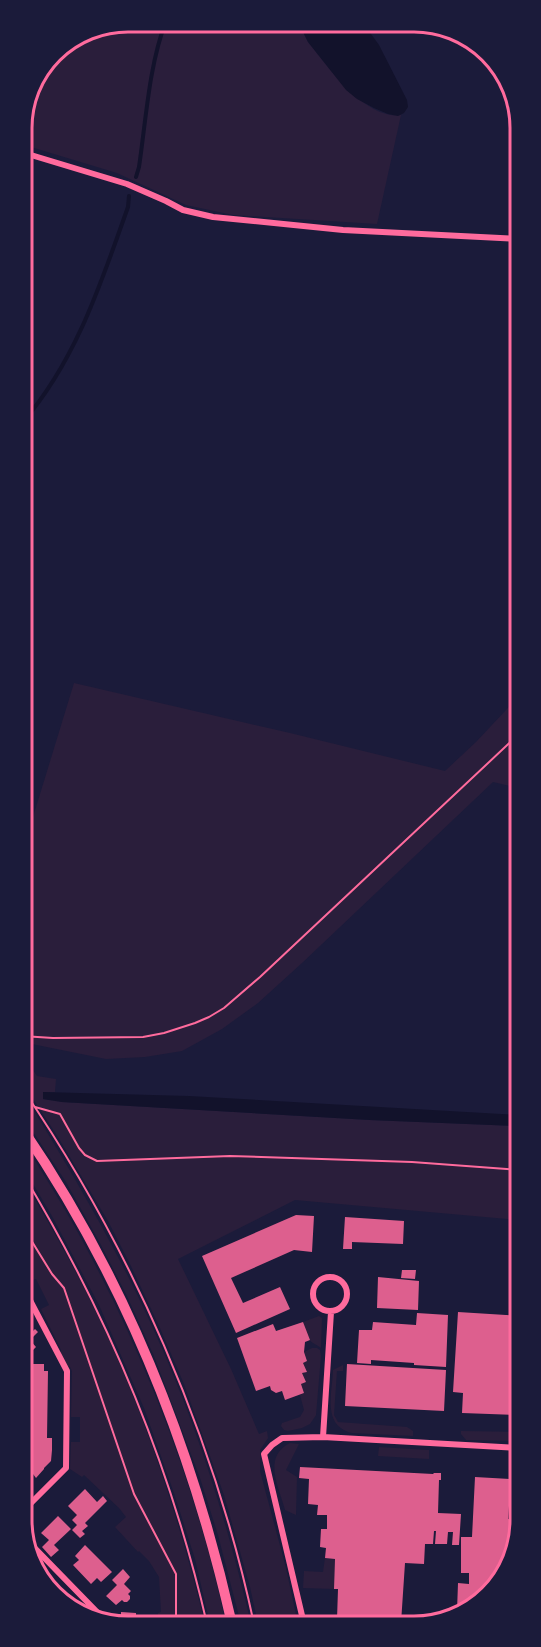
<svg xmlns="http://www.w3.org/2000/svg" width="541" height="1647" viewBox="0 0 541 1647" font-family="Figtree,sans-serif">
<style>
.green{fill:#2a1e3b}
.water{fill:#12122b}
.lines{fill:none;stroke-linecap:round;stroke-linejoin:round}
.stream{stroke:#12122b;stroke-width:4}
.building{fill:#dd5f8e}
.path{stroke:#ff6b9d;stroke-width:2}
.minor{stroke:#ff6b9d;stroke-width:6}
.secondary{stroke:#ff6b9d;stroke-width:10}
.rim{fill:none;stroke:#ff6b9d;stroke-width:3}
</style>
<rect width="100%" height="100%" fill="#1b1b3a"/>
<path class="green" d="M127,21L302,22L304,34L308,42C328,66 365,120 401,115L377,224L233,215L186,205L117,173L21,144V120L32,80L57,48Z
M74,683L290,733L445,771L476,742L519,696V788L493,782L302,963L258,1003L222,1029L182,1051L145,1057L106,1059L22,1042V853Z
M22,1054L37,1076L56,1079L55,1092H43V1099L62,1102L370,1120L519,1126V1220L295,1200L178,1259L231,1369L259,1434L267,1431L268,1438L260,1450V1471L286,1568L298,1624H258L250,1587L224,1495L184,1384L160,1328L130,1264L108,1221L58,1137L22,1082Z
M22,1091C71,1171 118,1250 156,1335C198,1428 228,1525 251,1624H241L218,1535L200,1478L154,1356L127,1296L101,1245L66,1182L22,1115Z
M22,1140C39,1167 56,1194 72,1222C142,1347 196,1484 226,1624H210L195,1559L174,1493L144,1408L99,1305L52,1216L23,1167Z
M23,1179C49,1223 75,1268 97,1314C145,1413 179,1518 205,1624H158V1613L161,1612L159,1577L149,1561L139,1551L138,1552L115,1527L126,1517L119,1508L84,1475L82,1477L70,1469L71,1442H80V1417H71L72,1371L70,1367L65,1365L60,1355L61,1350L41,1309L49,1305L36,1279L28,1282L23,1273Z
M319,1316L322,1318L321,1348C319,1346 316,1345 313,1343C307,1340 305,1328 303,1322Z
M312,1348H317L320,1350L321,1356L316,1415L310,1424L302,1428L288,1431L284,1430L281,1426L282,1423L300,1417L304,1410L300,1395L304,1393L301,1384L306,1382L302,1373L307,1372L303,1363L307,1361L304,1352Z
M343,1365V1371H337L334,1415L338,1422L407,1427L413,1431V1436L352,1433C322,1425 332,1395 333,1370Z
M461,1431L520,1432V1441L466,1440L461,1434Z
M290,1443L299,1444L286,1470L297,1477L296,1515L285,1510C279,1487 262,1457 290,1443Z
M379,1447L429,1450V1459L378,1456Z
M325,1558L335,1559L334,1589L303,1588L304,1571L323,1572Z"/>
<path class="water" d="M302,22L363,23L379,45L407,100L408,107L404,113L398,116L388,114L374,108L357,99L346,90L308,42L304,34Z
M43,1092L189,1096L519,1115V1126L370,1120L62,1102L43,1099Z"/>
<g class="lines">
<path class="stream" d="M136,177L139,167C146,120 149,65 166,21
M22,423C76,361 101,283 128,207L129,196"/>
</g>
<path class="building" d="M296,1215L314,1216L312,1252L294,1250L231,1278L243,1303L280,1287L290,1309L236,1333L202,1256Z
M345,1217L404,1221L403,1244L352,1242V1249H343Z
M402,1270H416L415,1279L401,1278Z
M378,1277L419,1281L418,1310L377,1308Z
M458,1312L520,1316V1415L462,1413L463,1393L453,1392Z
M417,1313L448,1315L446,1367L414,1365V1363L371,1360V1364L357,1363L359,1330H372L373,1322L416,1325Z
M303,1322L310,1340L305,1342L304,1352L307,1361L303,1363L307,1372L302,1373L306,1382L301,1384L304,1393L285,1400L282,1391L276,1393L271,1390L270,1386L256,1391L237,1338L273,1324L276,1331Z
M35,1329L38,1332L30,1340L36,1347L23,1360V1333L27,1337Z
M29,1364H44V1371H48L47,1438H52V1450L51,1461L44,1468V1469L36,1478L33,1474L23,1484V1464L33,1453L28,1451V1446H33V1439H29V1416L24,1417V1412H29Z
M347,1364L446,1370L444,1411L345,1406Z
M300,1467L433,1474L434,1473H441V1480H439L438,1513L461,1514L459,1545H452L453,1532H448L447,1544H435L436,1531H434L433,1544H425L424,1564L405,1563L401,1623L337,1619L338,1589H334L335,1559L325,1558L326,1548L320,1547L321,1529H327V1515H317L318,1505L308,1504L309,1479L299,1478Z
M475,1477L511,1479L508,1519L520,1520V1526L493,1590L457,1611L458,1583L469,1584V1573H461V1537H472Z
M85,1489L97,1502L103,1496L107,1501L85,1523L88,1526L82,1531L85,1534L80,1538L72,1530L77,1525L72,1520L77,1515L68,1506Z
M58,1516L71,1529L54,1545L59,1550L51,1557L42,1547L49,1540L41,1533Z
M85,1545L112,1572L101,1582L97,1578L91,1584L73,1565L79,1560L75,1556Z
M123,1569L130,1577L124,1584L131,1591L128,1594L130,1596V1599L127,1602H124L122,1600L116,1605L106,1596L117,1585L112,1580Z
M121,1612L136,1613V1618H128V1624H113V1618H121Z"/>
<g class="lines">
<path class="path" d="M22,1036L53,1038L143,1037L164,1033L195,1023L209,1017L224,1008L260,977L519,734
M22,1088C131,1247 214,1436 254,1624
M35,1107L60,1114L79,1148L85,1155L97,1161L230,1156L412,1162L519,1170
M23,1174C108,1315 170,1463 207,1624
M23,1227L52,1274L64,1288L134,1494L176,1574V1624"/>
<path class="minor" d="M21,152L127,184L166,201L183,210L213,217L343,230L518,239
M313 1294a17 17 0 1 1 34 0a17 17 0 1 1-34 0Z
M23,1287L67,1371L66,1468L23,1511
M323,1437L331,1312
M23,1536L97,1612V1619
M304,1624L264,1454L272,1445L282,1438L323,1437L520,1448"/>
<path class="secondary" d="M22,1128C124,1277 192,1448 232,1624"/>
</g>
<path d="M0 0H541V1647H0ZM128 32H414A96 96 0 0 1 510 128V1520A96 96 0 0 1 414 1616H128A96 96 0 0 1 32 1520V128A96 96 0 0 1 128 32Z" fill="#1b1b3a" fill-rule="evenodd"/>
<path class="rim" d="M128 32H414A96 96 0 0 1 510 128V1520A96 96 0 0 1 414 1616H128A96 96 0 0 1 32 1520V128A96 96 0 0 1 128 32Z"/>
</svg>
